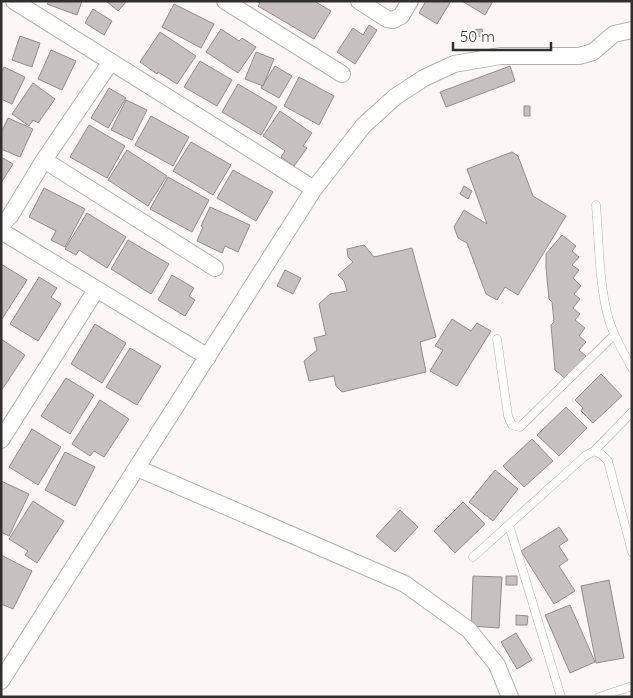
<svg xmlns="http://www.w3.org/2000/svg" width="633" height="698" viewBox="0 0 633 698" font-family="Quicksand,sans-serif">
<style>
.building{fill:#c6c1c0;stroke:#928d8c}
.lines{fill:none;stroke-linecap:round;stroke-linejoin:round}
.service-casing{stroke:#b4b0ae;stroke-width:9}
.minor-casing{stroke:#b4b0ae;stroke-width:18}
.service{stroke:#fff;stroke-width:8}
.minor{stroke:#fff;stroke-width:16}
</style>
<rect width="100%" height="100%" fill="#fcf7f6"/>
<path class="building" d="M49,1H82L77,15L47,4Z
M106,1H127L118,11Z
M256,1H314L331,11L314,39L258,6L260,3Z
M426,1H451L437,24L419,13Z
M462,1H493L485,15Z
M174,4L214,24L201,48L162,27Z
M93,9L112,21L104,35L85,23Z
M369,25L377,30L355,64L337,52L353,28L363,35Z
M221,29L239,41L242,38L256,47L238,73L206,52Z
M482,29L483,36L473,37L471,30Z
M160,32L196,56L177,84L158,72L157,74L140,62Z
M20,36L40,43L32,67L12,60Z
M51,50L76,61L62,90L38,79Z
M256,52L274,59L263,86L245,79Z
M200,61L232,80L217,106L184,87Z
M275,66L292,76L279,98L261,88Z
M510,66L515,81L446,107L440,92Z
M4,67L25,77L12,104L1,99V72Z
M299,77L334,96L319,125L284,106Z
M33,83L55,99L38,123L33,120L29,126L12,114Z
M238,84L277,107L261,135L222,112Z
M109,88L126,98L108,128L91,118Z
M126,100L147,110L132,140L111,130Z
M524,106H530V116H524Z
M280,111L312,133L303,146L307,148L294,166L281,157L285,151L263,136Z
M151,116L189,137L173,166L135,145Z
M8,118L33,129L20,157L1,149V133Z
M89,125L125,146L107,178L70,157Z
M191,142L231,165L213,195L173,171Z
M127,150L167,176L148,206L108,180Z
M512,152L518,156L533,196L566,216L518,295L505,287L497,300L486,294L467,243L458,238L454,227L464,210L487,224L467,169Z
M1,157L13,164L1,183Z
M233,170L273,192L256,221L217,198Z
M168,177L209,200L192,232L150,209Z
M464,186L472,191L468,199L460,194Z
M44,188L85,209L65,247L51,240L56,231L29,217Z
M210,207L250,225L238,252L225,246L222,253L197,241L203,227L201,226Z
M87,213L126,237L107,268L79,250L76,255L65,249Z
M562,235L576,246L572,251L579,257L572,265L579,270L573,278L581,286L574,294L580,299L573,308L580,314L575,320L585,328L579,336L586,342L579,350L586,356L567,380L555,370L551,325L554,322L552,302L549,299L546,268V254Z
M128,240L169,264L151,294L111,269Z
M364,245L374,257L412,248L436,337L420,342L426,372L342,392L336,386L334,376L309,381L304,361L317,350L314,338L326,335L319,304L330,294L347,291L344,281L338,275L353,262L348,257L347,249Z
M1,264L27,280L2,319L1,318Z
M285,270L301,278L293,294L277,286Z
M172,275L194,288L189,296L195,300L185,316L158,300Z
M39,277L57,288L51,297L61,304L38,341L10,324Z
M452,319L471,331L477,323L491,331L457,386L430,371L443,350L435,346Z
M95,324L126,343L102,383L71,364Z
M1,339L25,355L1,391Z
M130,348L161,366L137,405L106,387Z
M601,374L622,396L593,423L581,411L583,408L575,400Z
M66,378L94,395L70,434L41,416Z
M100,400L129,419L104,457L94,451L90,456L72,444Z
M566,407L587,428L559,456L537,435Z
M32,429L61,447L38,485L9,467Z
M532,439L553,461L524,487L503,466Z
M65,452L95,467L75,506L45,490Z
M495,470L518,489L493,521L469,502Z
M1,481L29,494L9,536L1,532Z
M33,501L64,521L37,563L25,555L28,551L9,539Z
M463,502L485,524L455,553L434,531Z
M400,510L418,527L395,552L376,536Z
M559,527L568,540L559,546L568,560L559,566L575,591L554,604L521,551Z
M1,555L32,571L13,609L1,604Z
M473,576L502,577L499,628L471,626Z
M506,576H517V585H506Z
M609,580L624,658L596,663L581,586Z
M570,605L595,662L570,673L545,615Z
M516,615L528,616L527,625H516Z
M516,633L532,660L517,669L501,642Z"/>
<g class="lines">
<g class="service-casing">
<path id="service" d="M596,205C599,240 599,287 609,320C614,337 623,352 632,368
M497,339L508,416L512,425L520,427L614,335
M594,451L632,412
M509,525L561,697
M473,557L585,456L594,451L601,454L608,461L632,552
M599,697L632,686"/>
</g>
<g class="minor-casing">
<path id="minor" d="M14,1L314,189
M225,1L342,74
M359,1L387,19L393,20L401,16L410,1
M44,160L215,268
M1,225L10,216L44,160L110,63
M1,231L208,357
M1,440L96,290
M137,468L405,584L469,630L497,665L510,697
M1,681L314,189L364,125L395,97L424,78L454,64L500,56H579L593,52L614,34L632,30"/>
</g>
<use href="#service" class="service"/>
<use href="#minor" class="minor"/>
</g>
<rect width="633" height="698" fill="none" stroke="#312f2e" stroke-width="5"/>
<path d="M453 42v8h98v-8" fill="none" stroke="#312f2e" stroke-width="2.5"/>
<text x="460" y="42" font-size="15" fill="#312f2e" stroke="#ffffff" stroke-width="4" paint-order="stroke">50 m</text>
</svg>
